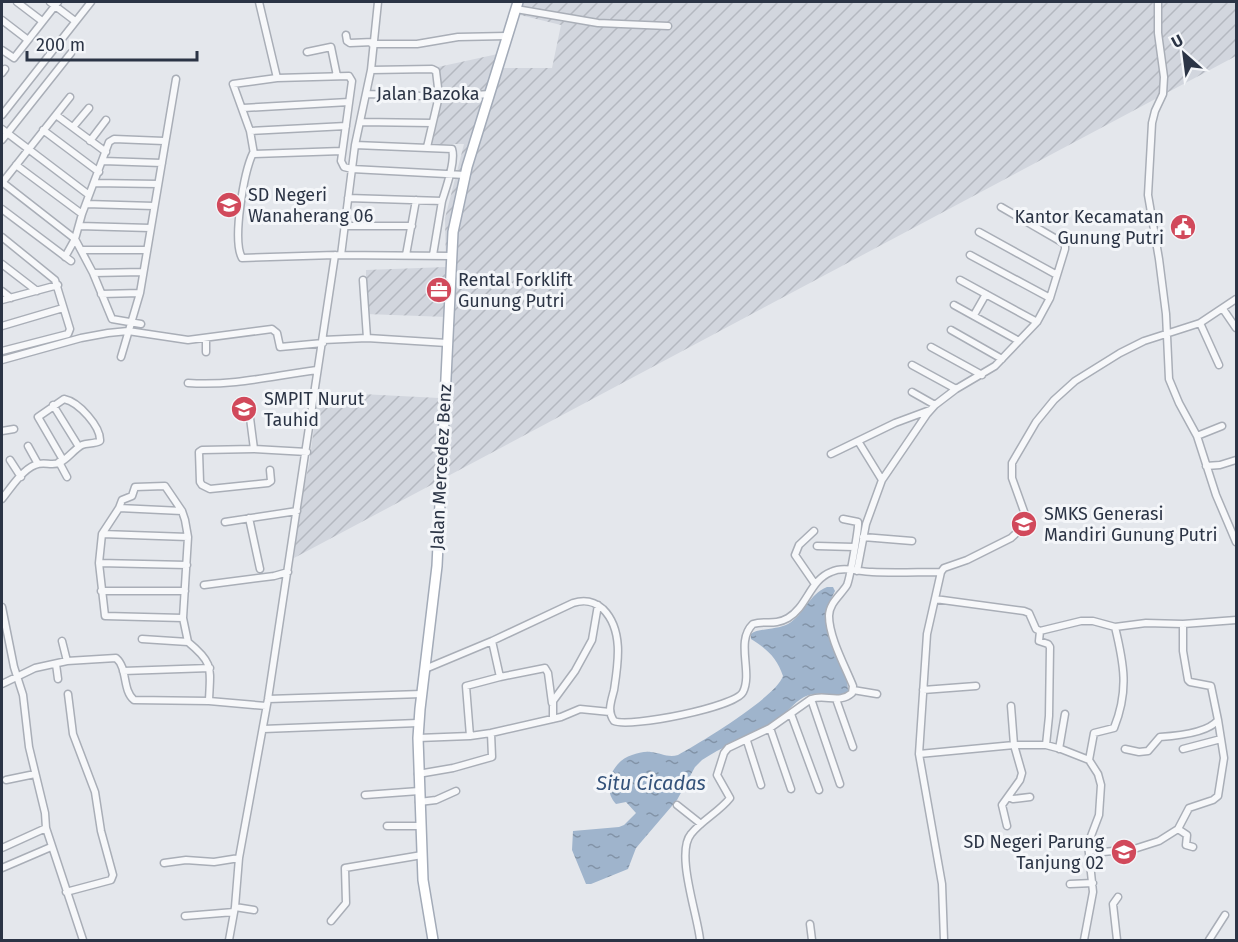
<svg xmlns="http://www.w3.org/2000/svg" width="1238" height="942" viewBox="0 0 1238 942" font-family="'Fira Sans',sans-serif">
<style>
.industrial{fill:url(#industrial-furrows)}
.water{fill:url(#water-ripples)}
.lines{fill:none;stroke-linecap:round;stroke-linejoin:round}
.minor-casing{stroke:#a9aeb7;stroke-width:9}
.primary-casing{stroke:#a3abb8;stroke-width:12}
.minor{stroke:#f7f8fa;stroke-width:6}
.primary{stroke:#fff;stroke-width:9}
.labels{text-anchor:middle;stroke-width:6;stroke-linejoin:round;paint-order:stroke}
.street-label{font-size:18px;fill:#2b3445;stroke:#f4f6f9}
.poi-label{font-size:18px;fill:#2b3445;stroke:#f4f6f9;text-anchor:start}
.water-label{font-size:20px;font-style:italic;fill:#34527a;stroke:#f4f6f9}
</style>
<defs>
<pattern id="industrial-furrows" width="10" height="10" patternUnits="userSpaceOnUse" patternTransform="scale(1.5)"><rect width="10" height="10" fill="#d2d6de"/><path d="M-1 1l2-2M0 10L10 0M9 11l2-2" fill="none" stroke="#b4b8c0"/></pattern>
<pattern id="water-ripples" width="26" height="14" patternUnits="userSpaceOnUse" patternTransform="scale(1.5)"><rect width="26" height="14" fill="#9fb4cc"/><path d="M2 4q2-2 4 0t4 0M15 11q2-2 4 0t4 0" fill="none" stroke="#8293a7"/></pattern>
</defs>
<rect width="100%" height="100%" fill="#e4e7ec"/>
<path class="industrial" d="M524,2H1236V56L294,558L297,518L309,464L318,398L361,394L439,398L447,317L366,314V270L446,267L445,218L464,144H429L441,100L438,67L507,52L502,68H552L561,25L520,15Z"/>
<path class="water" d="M827,587H833L835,591C810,639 848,652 848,691C838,702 822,688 804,697C793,703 786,714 776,721C753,737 725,744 702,760L695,767L677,800L636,848L628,869L591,884H586L572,850L573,831L619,827L624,825L636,813L626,802L616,804C601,788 612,761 632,755C638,753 645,751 651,752C661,753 668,758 678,755C701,742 775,698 783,676C777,658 767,649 751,639V634C758,628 777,630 788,624C804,615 809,594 827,587Z"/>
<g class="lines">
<g class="minor-casing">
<path id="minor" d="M17,2L42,21
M50,2L75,21
M259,2L277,78
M1158,2V33L1164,77L1163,94L1155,111L1152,123L1148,195L1159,259L1166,314L1169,379L1179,403L1197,436L1216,495L1236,542
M516,9L598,23L668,26
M2,20L28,40
M346,35L347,41L350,43L373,42
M372,44H417L458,37L507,36
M2,50L14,58L58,2
M307,52L331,47L337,76
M371,70L432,69L436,71L439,96L427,147
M2,73L5,69
M366,94L451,97L489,94
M243,108L349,102
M2,115L91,2
M56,115L106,152
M361,122L432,123
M73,127L89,108
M2,129L89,195
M43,130L99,172
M250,131L346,126
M2,140L71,53
M90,141L106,120
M355,145L452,149C456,161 446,188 442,201
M342,151L254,154L250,131L233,84L277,78L349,76L352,81L341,161L344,167L352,169L465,175
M253,153C244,172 232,240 242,258L335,255L451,256
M103,161L162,163
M16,165L82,214
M2,182L75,239L93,273L112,319L141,324
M2,183L70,97
M94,183L158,184
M348,198L442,201L433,255
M86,204L154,206
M2,209L71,261
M79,226L150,228
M345,226H412
M979,232L1057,275
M2,237L55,280L70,329L68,334L2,351
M81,250H147
M341,255L355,145L371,70L378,2
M406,255L416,200
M970,255L1050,298
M65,257L75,239L82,214L109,142L114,139L164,141
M2,264L37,291
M93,273L143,272
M363,280L367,338
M960,280L1037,322
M2,291L11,298
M101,294L140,293
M2,300L58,285
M954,305L1019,341
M1223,309L1236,328
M974,315L986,294
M1200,323L1219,365
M2,326L63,308
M951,330L1002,359
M206,338V352
M323,340L367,338L447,343
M931,347L982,375
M121,357L140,293L176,79
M2,360L81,338L108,333L128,331L188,340L272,329L277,333L280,347L323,343
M912,365L956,389
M188,383C235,386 271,376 317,370
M912,392L935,405
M53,405L79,447
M250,418L254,449
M2,431L14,429
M1197,436L1222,426
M858,441L882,480
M28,446L38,464
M831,454L895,423L930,410
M10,460L21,477
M59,462L67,477
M1206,466L1220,465L1236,460
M270,470L271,481L268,483L210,489L202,485L200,482L199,452L202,450L254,449L307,452
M2,499C10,489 22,470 35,465C43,461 51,466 59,463C68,459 73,450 82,445C87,443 94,444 100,441C101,427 79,402 64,399L38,417L63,460
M119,508L122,500L132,496L135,487L165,486L182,511L185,520L188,537L183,618L188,642C215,664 210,669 209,701
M182,511L119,508L102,534L99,563L105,616L183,618
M249,518L260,569
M225,522L297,511
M814,531L799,545L795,555L815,584
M102,534L188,537
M863,537L912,541
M817,546L854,547
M99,563L187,565
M857,571L866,524L882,480L927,414L935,405L956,389L995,366L1037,322L1050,298L1065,249V244L1001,207
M941,572L927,634L919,754L942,884L944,940
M204,585L274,576L288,572
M101,591H185
M935,599L1024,611L1029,613L1036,629L1040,631
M2,607L14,667L23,695L29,747L45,813L46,828L83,940
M1115,627L1146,623L1183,624L1236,620
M1040,631L1081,621H1093L1115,627C1124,664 1129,691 1114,728L1094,733L1089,760
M1040,631L1039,641L1048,644L1050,647L1049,716L1046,745
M142,639L188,642
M62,641L67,661
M492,641L500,677L545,668L548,673L552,703
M56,664L58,679
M425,669L492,641L573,603C585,599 594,601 603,609C624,630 618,664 614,690C611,702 607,711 614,721C630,728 736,707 743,692C753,672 735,641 753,624C765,620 774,626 788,618C807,607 810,580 831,572C844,566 858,572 872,572C895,573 918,572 941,572L944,568L967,560L1011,538L1023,527L1026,517L1012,478V463L1036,422L1054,400L1075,381L1120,353L1144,341L1200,323L1236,299
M123,671L210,668
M2,684L35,668L67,661L116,658C128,668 122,690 134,700L209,701L266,706
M853,690L877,694
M923,690L976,686
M268,699L422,694
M811,699L840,784
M836,699L853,747
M791,714L819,790
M553,719V701L575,671L592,640L598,605
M770,728L791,789
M263,729L418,723
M470,736L466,686L500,677
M418,738L470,736L491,733L561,717L580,709L610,712
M747,741L761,785
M1059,749L1065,714
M1125,749L1139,752L1148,751L1160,737C1175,736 1208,733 1218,720L1211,686L1190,682L1188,680L1183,651V624
M1183,749L1221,739
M919,754L1014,745H1046L1061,749L1089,760L1098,774L1101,785L1099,815L1088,844L1093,892L1084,940
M418,774L453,768L492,757L491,733
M6,780L35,774
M365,795L419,791
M1008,797L1013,799L1030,797
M419,802L436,800L456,791
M677,805L701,824
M387,826H420
M1007,826L1002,805L1020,780L1022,773L1014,745L1011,706
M1178,829L1187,835L1186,845L1193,847
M2,848L46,828
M1089,850L1103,852L1134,849L1159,841L1178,829L1189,808L1213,800L1218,796L1224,758L1218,720
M164,863L186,860L214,862L239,858
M2,868L51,847
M1070,884L1093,883
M66,892L111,880L113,875L101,831L95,792L73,734L68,694
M235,907L254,910
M185,916L234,912
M331,921L346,903L345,868L422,855
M810,924L812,940
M229,940L235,907L239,858L268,699L335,255
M700,940C698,916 675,853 691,834C702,820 719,812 730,798L717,775L724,753L728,748L770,728L811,699C825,694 840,704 852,693L853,686C845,666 829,637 829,616C829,603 841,595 847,585C850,578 859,527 858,522L843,519
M1117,940L1113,904L1118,897
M1209,940L1225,915"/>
</g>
<g class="primary-casing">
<path id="primary" d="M433,940L423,880L418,738L420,709L437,566L453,232L467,167L518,2"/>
</g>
<use href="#minor" class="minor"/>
<use href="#primary" class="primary"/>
</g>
<defs>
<g id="school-disc" transform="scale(1.35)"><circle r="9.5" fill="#d1495b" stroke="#f4f6f9"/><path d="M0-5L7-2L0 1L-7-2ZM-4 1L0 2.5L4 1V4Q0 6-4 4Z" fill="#fff"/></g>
<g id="civic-disc" transform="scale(1.35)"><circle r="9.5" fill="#d1495b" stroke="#f4f6f9"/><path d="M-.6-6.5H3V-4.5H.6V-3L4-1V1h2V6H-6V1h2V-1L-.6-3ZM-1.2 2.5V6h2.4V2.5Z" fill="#fff"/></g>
<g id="office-disc" transform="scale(1.35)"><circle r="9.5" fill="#d1495b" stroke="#f4f6f9"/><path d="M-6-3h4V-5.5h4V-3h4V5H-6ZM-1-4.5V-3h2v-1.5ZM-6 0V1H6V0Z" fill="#fff"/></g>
</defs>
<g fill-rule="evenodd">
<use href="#school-disc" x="229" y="205"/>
<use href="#civic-disc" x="1183" y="227"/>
<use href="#office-disc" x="439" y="290"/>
<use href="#school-disc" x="244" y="409"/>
<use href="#school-disc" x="1024" y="524"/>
<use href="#school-disc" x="1124" y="852"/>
</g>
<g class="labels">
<g class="street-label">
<text x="428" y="100">Jalan Bazoka</text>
<text transform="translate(441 467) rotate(-87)" y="6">Jalan Mercedez Benz</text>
</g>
<g class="poi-label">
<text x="248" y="201">SD Negeri<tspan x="248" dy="21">Wanaherang 06</tspan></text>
<text x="1164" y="223" text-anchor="end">Kantor Kecamatan<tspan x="1164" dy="21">Gunung Putri</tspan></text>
<text x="458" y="286">Rental Forklift<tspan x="458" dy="21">Gunung Putri</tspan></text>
<text x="264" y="405">SMPIT Nurut<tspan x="264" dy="21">Tauhid</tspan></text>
<text x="1044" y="520">SMKS Generasi<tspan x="1044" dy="21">Mandiri Gunung Putri</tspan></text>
<text x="1104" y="848" text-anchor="end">SD Negeri Parung<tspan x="1104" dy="21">Tanjung 02</tspan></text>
</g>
<g class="water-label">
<text x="651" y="790">Situ Cicadas</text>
</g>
</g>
<rect width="1238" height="942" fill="none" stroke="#2b3445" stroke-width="6"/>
<g transform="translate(1184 54) rotate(332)" stroke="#f4f6f9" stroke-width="4.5" paint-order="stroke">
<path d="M0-4.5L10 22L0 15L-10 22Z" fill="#2b3445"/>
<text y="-9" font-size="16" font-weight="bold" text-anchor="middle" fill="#2b3445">U</text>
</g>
<path d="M27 51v9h170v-9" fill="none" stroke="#2b3445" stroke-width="3"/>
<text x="36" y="51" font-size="18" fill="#2b3445" stroke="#f4f6f9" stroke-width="4.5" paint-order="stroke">200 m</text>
</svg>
